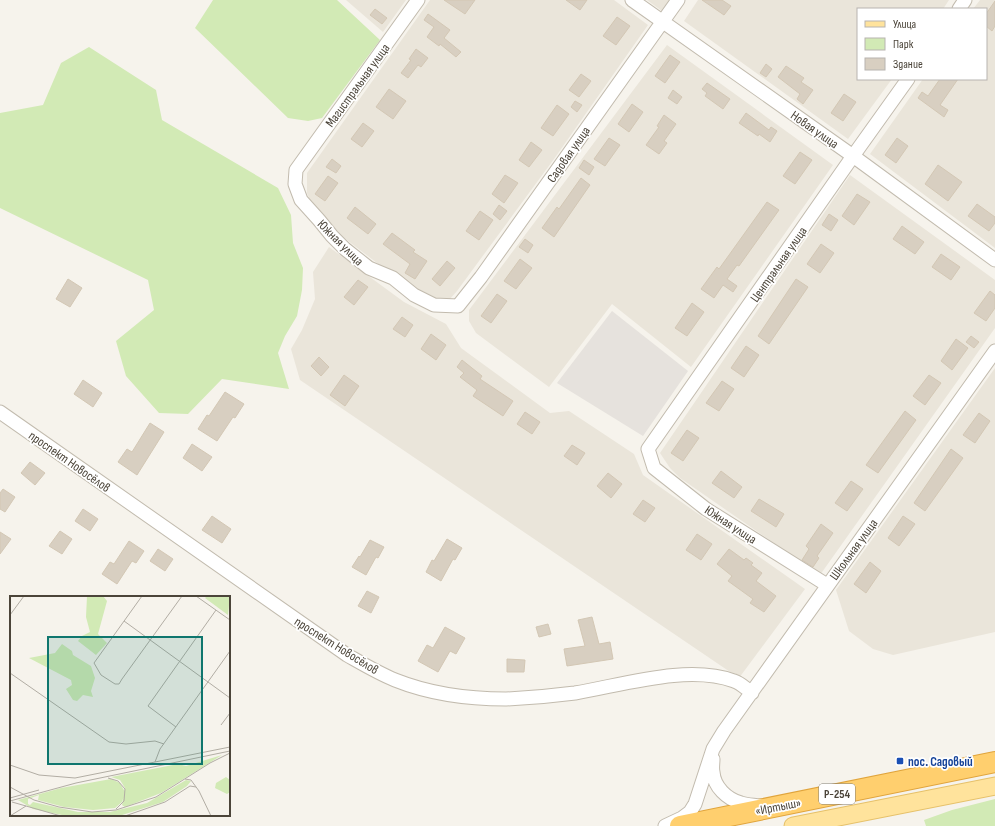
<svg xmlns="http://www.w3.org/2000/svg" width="995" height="826" viewBox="0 0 995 826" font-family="'Sofia Sans Condensed',sans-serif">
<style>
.residential{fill:#eae5da}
.industrial{fill:#e6e2dd}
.green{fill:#d2eab5}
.building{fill:#d8cfc1;stroke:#d3c7b4}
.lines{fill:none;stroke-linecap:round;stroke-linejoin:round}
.minor-casing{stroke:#c2bbae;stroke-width:15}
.major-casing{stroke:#e6c16a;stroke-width:19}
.highway-casing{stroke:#e0a43c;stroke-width:22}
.minor{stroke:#fff;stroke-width:13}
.major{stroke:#ffe39c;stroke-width:17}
.highway{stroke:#ffcf6e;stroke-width:20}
.transit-dot{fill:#1a4fb4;stroke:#fff;stroke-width:1.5}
.labels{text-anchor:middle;stroke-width:3.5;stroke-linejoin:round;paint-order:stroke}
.shield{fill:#fff;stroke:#817c74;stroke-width:1}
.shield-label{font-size:12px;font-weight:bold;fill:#4b4439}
.street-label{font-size:13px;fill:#4b4439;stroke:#fff}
.transit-label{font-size:13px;font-weight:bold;fill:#164399;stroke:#fff;text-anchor:start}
.inset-road{fill:none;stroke:#b2ada4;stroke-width:1}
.view{fill:#0f766e;fill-opacity:0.15;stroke:#0f766e;stroke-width:2}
.inset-edge{fill:none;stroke:#4b4439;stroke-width:2}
</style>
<rect width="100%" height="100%" fill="#f6f3ec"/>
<path class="residential" d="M346,0H406L383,32Z
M430,0H614L648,25L554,159L457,291L449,300L436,302L398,279L339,234L328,220L322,215L312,205L307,193V173Z
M647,0H669L662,11Z
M698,0H949L943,9H858V79H892L848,139L684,21Z
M980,0H995V248L870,154L923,79H986V9H973Z
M667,45L833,165L691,367L612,304L549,387L476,333L469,321V310Z
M850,175L995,280V328L820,575L680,478L670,468L660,453Z
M329,247L404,302L446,324L461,348L550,413L569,411L634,454L643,475L805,589L739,678L300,380L291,349L302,330L315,299L313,272Z
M995,368V632L893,655L873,649L849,631L836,590Z"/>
<path class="industrial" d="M612,311L688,371L643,436L557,383Z"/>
<path class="green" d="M213,0H337L380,40L322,118L308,121L288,118L195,28Z
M89,47L156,90L162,120L278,188L291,215L293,243L303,268L302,290L297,316L285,336L278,353L289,389L222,379L188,414L159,413L126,376L116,341L154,310L148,280L0,208V113L43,105L61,63Z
M995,799V826H926L924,820L952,810Z"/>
<path class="building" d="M444,0H475L465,14Z
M566,0H587L580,10Z
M702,0H722L731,6L724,15Z
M995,1V26L992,31L986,26V14Z
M375,9L387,18L382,24L370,15Z
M428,14L450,30L444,38L461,52L456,57L440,44L439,46L427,37L434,27L424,20Z
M617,17L630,26L616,45L603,36Z
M416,49L428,58L421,67L418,65L408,78L401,73L411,60L409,59Z
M670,55L680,62L665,83L655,76Z
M766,64L772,69L766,77L760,73Z
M786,66L804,78L801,82L813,90L803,104L797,99L800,94L778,77Z
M581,74L591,81L579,97L569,90Z
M940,79H958L940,105L948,110L944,117L918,98L922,92L928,96Z
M707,83L730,99L723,109L705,96L707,93L702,89Z
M389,89L406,101L393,119L376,107Z
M673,90L682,97L677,104L668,98Z
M844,94L856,102L843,121L831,113Z
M575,101L582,105L577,112L571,107Z
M632,104L643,112L629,132L618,124Z
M557,105L569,114L553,136L541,128Z
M746,113L769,130L771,127L777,131L770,142L759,134L758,136L739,123Z
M664,115L676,124L664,141L667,143L659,154L646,145L659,127L657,126Z
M363,123L374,131L362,147L351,139Z
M609,138L620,145L605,166L594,159Z
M897,138L908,146L896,163L885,155Z
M531,142L542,150L529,167L519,160Z
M800,152L812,160L795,184L783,176Z
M332,159L341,166L336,173L326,167Z
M584,160L594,167L589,175L579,168Z
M938,165L962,182L948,201L925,184Z
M505,175L518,183L504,203L492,194Z
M328,176L338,183L325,201L315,194Z
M581,178L590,185L554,237L542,228L557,207L559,209Z
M857,194L870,202L854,225L842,216Z
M767,202L779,210L739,266L737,265L727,279L737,286L733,292L723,285L714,298L701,289L717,267L719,269Z
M977,204L995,217V223L989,231L968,216Z
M499,205L507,211L500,220L493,214Z
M355,207L376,224L368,234L347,218Z
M480,211L493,220L479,240L466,231Z
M829,214L838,220L831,231L822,225Z
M902,226L924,242L915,254L893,239Z
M392,233L415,250L413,252L427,261L415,279L405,273L410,264L383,244Z
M525,239L533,245L528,253L519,247Z
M821,244L834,253L820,273L807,264Z
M941,254L960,267L951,280L932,267Z
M520,259L532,268L516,289L504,281Z
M447,261L455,268L440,286L432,279Z
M68,279L82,288L70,307L56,299Z
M796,279L808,287L769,344L758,336Z
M358,280L368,287L354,305L344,297Z
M990,291L995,295V308L986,321L974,313Z
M497,294L507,301L491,323L481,316Z
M692,303L704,312L687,336L675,328Z
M402,317L413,325L405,337L393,329Z
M431,334L446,345L436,360L421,349Z
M971,336L979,342L974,348L966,342Z
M956,339L968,348L952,370L941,361Z
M746,346L759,355L744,377L731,368Z
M319,357L329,367L321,376L311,366Z
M462,360L482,376L480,379L513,401L503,416L473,396L477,390L460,377L464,373L457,367Z
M344,375L359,386L345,406L330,395Z
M929,375L941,383L925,405L913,396Z
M83,380L102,393L93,407L74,394Z
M722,381L734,389L719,411L706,403Z
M225,392L244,404L235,418L233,417L217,441L198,429L207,415L209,416Z
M905,411L916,420L878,473L866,465Z
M525,412L540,422L532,434L517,424Z
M979,413L990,421L975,443L963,435Z
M150,423L164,432L137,475L118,462L127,449L132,452Z
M687,430L699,438L683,461L671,453Z
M192,444L212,457L202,471L183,458Z
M572,445L585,453L577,465L564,456Z
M951,449L963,458L925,511L914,503Z
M30,462L45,473L35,485L21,473Z
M721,471L742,487L734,498L712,483Z
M608,473L622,484L611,498L597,486Z
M851,481L863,489L847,511L835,503Z
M3,489L15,497L5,512L0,509V493Z
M759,499L784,514L776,527L751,511Z
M643,500L655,508L645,522L633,514Z
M83,509L98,519L90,531L75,521Z
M212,516L231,529L222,543L202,530Z
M903,516L915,524L899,546L888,538Z
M821,524L833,533L817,556L819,558L813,567L802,560L809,549L806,546Z
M60,531L72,539L62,554L49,546Z
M0,532L11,539L0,554Z
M697,534L712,544L701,560L686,550Z
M447,539L462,548L455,560L453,559L441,581L426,572L432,560L434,561Z
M370,540L384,547L378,558L376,557L366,575L352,567L359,556L360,557Z
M129,541L144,551L136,563L132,561L117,584L102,574L110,562L114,564Z
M158,549L173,559L165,571L150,561Z
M729,549L744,560L746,558L753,563L751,565L762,573L756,581L776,596L764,612L750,603L753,599L728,581L732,576L717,564Z
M870,562L881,571L866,593L854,584Z
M367,591L379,597L371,613L358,606Z
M592,617L599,644L610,642L613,659L567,666L564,649L585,646L578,620Z
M548,624L551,634L539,637L536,627Z
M445,627L465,638L456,654L450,651L438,672L418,661L427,645L433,648Z
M507,659L525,660L524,672H507Z"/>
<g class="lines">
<g class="minor-casing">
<path id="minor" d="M418,0L296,170L295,184L301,200L319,220L332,236L345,249L369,268L393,278L414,295L434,305L458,306L481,277L678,0
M632,0L853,156L995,260
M959,9L965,0
M0,412L347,655C363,664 378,673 395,680C430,694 468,699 506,699C529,698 552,696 575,693C623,685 688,664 734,681C741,683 746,689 752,693
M827,585L706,509L654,468L648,449L853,156L908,79
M713,759C713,763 712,768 713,772C714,787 727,799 741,803C747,805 754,805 760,806
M665,826L682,818L690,812L695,804L713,749L724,731L995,351"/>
</g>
<g class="major-casing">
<path id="major" d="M793,826L995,786"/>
</g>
<g class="highway-casing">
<path id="highway" d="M680,826L995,762"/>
</g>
<use href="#minor" class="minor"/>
<use href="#major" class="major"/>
<use href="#highway" class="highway"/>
</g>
<rect class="transit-dot" x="896" y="757" width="8" height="8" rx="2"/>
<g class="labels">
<rect class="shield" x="819" y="784" width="36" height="20" rx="3"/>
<g class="shield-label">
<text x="837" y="798">Р-254</text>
</g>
<g class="street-label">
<text transform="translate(357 85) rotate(-54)" y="5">Магистральная улица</text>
<text transform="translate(815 129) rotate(35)" y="5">Новая улица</text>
<text transform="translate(568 154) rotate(-55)" y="5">Садовая улица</text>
<text transform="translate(341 242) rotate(45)" y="5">Южная улица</text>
<text transform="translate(778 264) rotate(-55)" y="5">Центральная улица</text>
<text transform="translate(70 461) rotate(35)" y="5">проспект Новосёлов</text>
<text transform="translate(731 524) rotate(33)" y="5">Южная улица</text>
<text transform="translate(853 549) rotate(-54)" y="5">Школьная улица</text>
<text transform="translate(337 645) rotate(32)" y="5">проспект Новосёлов</text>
<text transform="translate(778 806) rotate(-11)" y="5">«Иртыш»</text>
</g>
<g class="transit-label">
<text x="908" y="766">пос. Садовый</text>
</g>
</g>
<g transform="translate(10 596)">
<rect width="220" height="220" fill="#f6f3ec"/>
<path d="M77,0H93L97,5L88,38L97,47L86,59L68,45L72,40L80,36L76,21ZM197,0H220L218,19L195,2ZM52,48L62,55L63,59L81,70L85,82L81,95L83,101L73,99L67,105L63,104L56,93L62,89L61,84L19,62L45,57ZM212,159L151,197L115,211L112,209L115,192L110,184L101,181L168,168L176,170ZM216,181L220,184V196L217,198L205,192L206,187ZM101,183L110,187L115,196L112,206L105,212L83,214L54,211L28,204L29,199L18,203V208L20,209L23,206L68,216H100L137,207L176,184L181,185L177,190L153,206L109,220L52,219L23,213L8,204L51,192Z" fill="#d2eab5"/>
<path class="inset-road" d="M132,0L84,67L91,79L105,88H109L112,83L172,0M186,0L220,24M0,19L14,0M114,25L220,102M0,77L99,146L116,148L145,145L154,148M211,129L220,117M166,131L138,110L206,14M145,166L150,153L220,55M0,169L29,179L65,182L220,151M98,182L108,185L115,193L114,205L106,213M175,183L181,184L189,195L201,220M0,191L24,204L49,211L82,216L106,214L146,201L200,167L220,157M0,202L29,194M0,205L66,187L220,155M2,206L51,220M0,220L16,210M115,220L155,206L180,190L186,191"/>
<path class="view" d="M38,41H192V168H38Z"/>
<rect width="220" height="220" class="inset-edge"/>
</g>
<rect x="857" y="8" width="130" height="72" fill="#ffffff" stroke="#b7b4b0"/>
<rect x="865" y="21" width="20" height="6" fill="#ffe39c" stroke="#b7b4b0"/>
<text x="893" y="28" font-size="12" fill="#4b4439">Улица</text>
<rect x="865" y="38" width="20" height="12" fill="#d2eab5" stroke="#b7b4b0"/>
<text x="893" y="48" font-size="12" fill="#4b4439">Парк</text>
<rect x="865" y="58" width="20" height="12" fill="#d8cfc1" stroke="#b7b4b0"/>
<text x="893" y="68" font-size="12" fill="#4b4439">Здание</text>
</svg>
